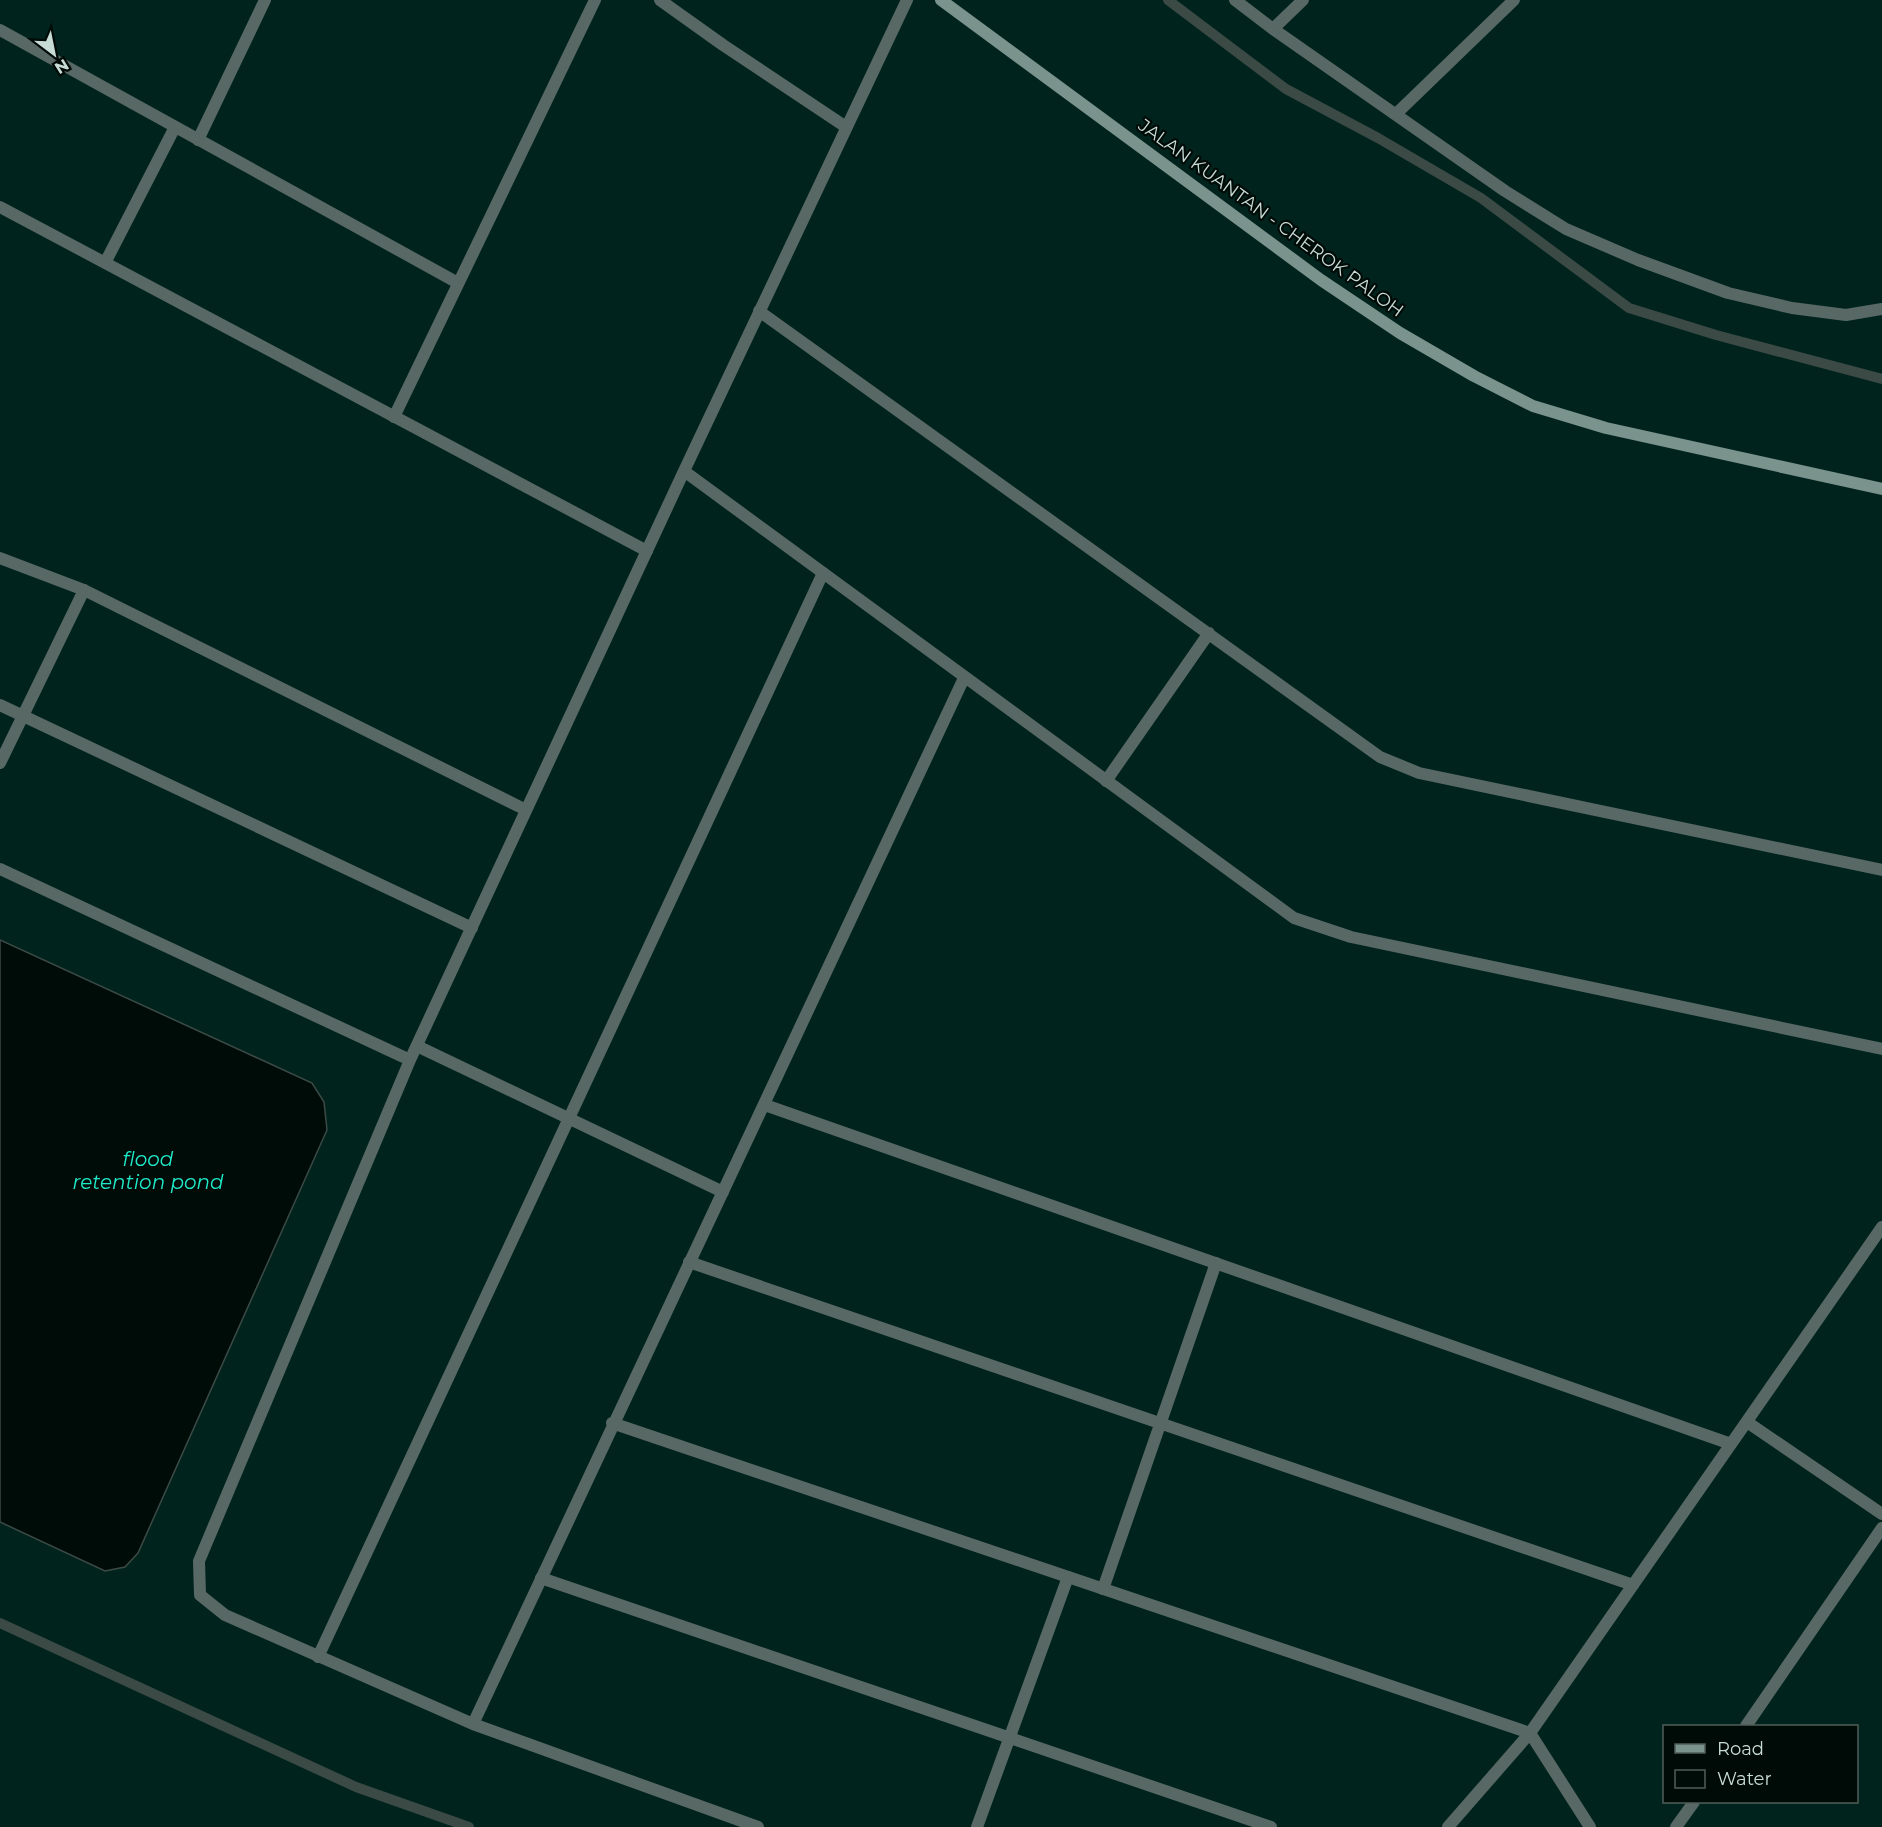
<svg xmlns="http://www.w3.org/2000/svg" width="1882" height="1827" viewBox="0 0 1882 1827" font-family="Montserrat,sans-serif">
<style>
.water{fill:#000c08;stroke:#3c4a46;stroke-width:1.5}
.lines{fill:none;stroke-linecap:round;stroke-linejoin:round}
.stream{stroke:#3c4a46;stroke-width:10}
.lane{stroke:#586864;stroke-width:12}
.street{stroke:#586864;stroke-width:12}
.secondary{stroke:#7a938c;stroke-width:12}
.labels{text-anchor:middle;stroke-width:4.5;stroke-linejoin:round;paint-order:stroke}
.street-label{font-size:18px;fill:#c8dcd6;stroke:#000a07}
.water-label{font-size:20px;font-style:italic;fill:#1febca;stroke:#000a07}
</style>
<rect width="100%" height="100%" fill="#00241d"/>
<path class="water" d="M0,940L312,1083L324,1102L327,1130L138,1553L125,1567L105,1571L0,1522Z"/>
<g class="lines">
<path class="stream" d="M1168,0L1286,89L1378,138L1481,198L1629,308L1716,335L1882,379
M0,1623L356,1787L469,1827"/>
<path class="lane" d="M0,207L647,551
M105,263L175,127
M759,311L1380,757L1419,773L1882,870
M0,705L472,928
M0,763L84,590
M1106,781L1209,633
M417,1046L723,1192
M689,1262L1633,1585
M1747,1422L1882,1514
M541,1578L1271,1827
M1103,1589L1216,1263
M318,1657L823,573
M1746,1726L1882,1528
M977,1827L1068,1577
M1448,1827L1530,1733
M1676,1827L1694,1802"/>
<path class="street" d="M660,0L723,45L846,127
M907,0L684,471L410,1060L199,1561L200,1595L225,1615L473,1724C635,1375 801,1027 964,678
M1235,0L1273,29L1505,191L1566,229L1638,260L1728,293L1792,308L1846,315L1882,309
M1273,29L1303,0
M0,30L458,283
M1396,114L1514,0
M198,140L265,0
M394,417L595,0
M684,471L1294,918L1351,937L1882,1049
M0,558L84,590L526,810
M0,869L410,1060
M765,1105L1731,1444
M612,1423L1530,1733L1590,1827
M473,1724L758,1827
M1530,1733L1882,1227"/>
<path class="secondary" d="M941,0L1321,280L1400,333L1474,376L1533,406L1606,428L1882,489"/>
</g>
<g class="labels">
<g class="street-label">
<text transform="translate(1271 218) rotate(36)" y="6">JALAN KUANTAN - CHEROK PALOH</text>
</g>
<g class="water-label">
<text x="148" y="1166">flood<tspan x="148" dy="23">retention pond</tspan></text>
</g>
</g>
<rect x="1663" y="1725" width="195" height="78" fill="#000a07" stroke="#505e5a" stroke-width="1.5"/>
<rect x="1675" y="1744" width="30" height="9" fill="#7a938c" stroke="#505e5a" stroke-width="1.5"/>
<text x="1717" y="1755" font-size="18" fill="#c8dcd6">Road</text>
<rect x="1675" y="1770" width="30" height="18" fill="#000c08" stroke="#505e5a" stroke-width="1.5"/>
<text x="1717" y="1785" font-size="18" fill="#c8dcd6">Water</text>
<g transform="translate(54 54) rotate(148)" stroke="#000a07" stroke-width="4.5" paint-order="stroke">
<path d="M0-4.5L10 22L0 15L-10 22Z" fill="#c8dcd6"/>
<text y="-9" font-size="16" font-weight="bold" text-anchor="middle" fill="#c8dcd6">N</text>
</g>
</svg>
